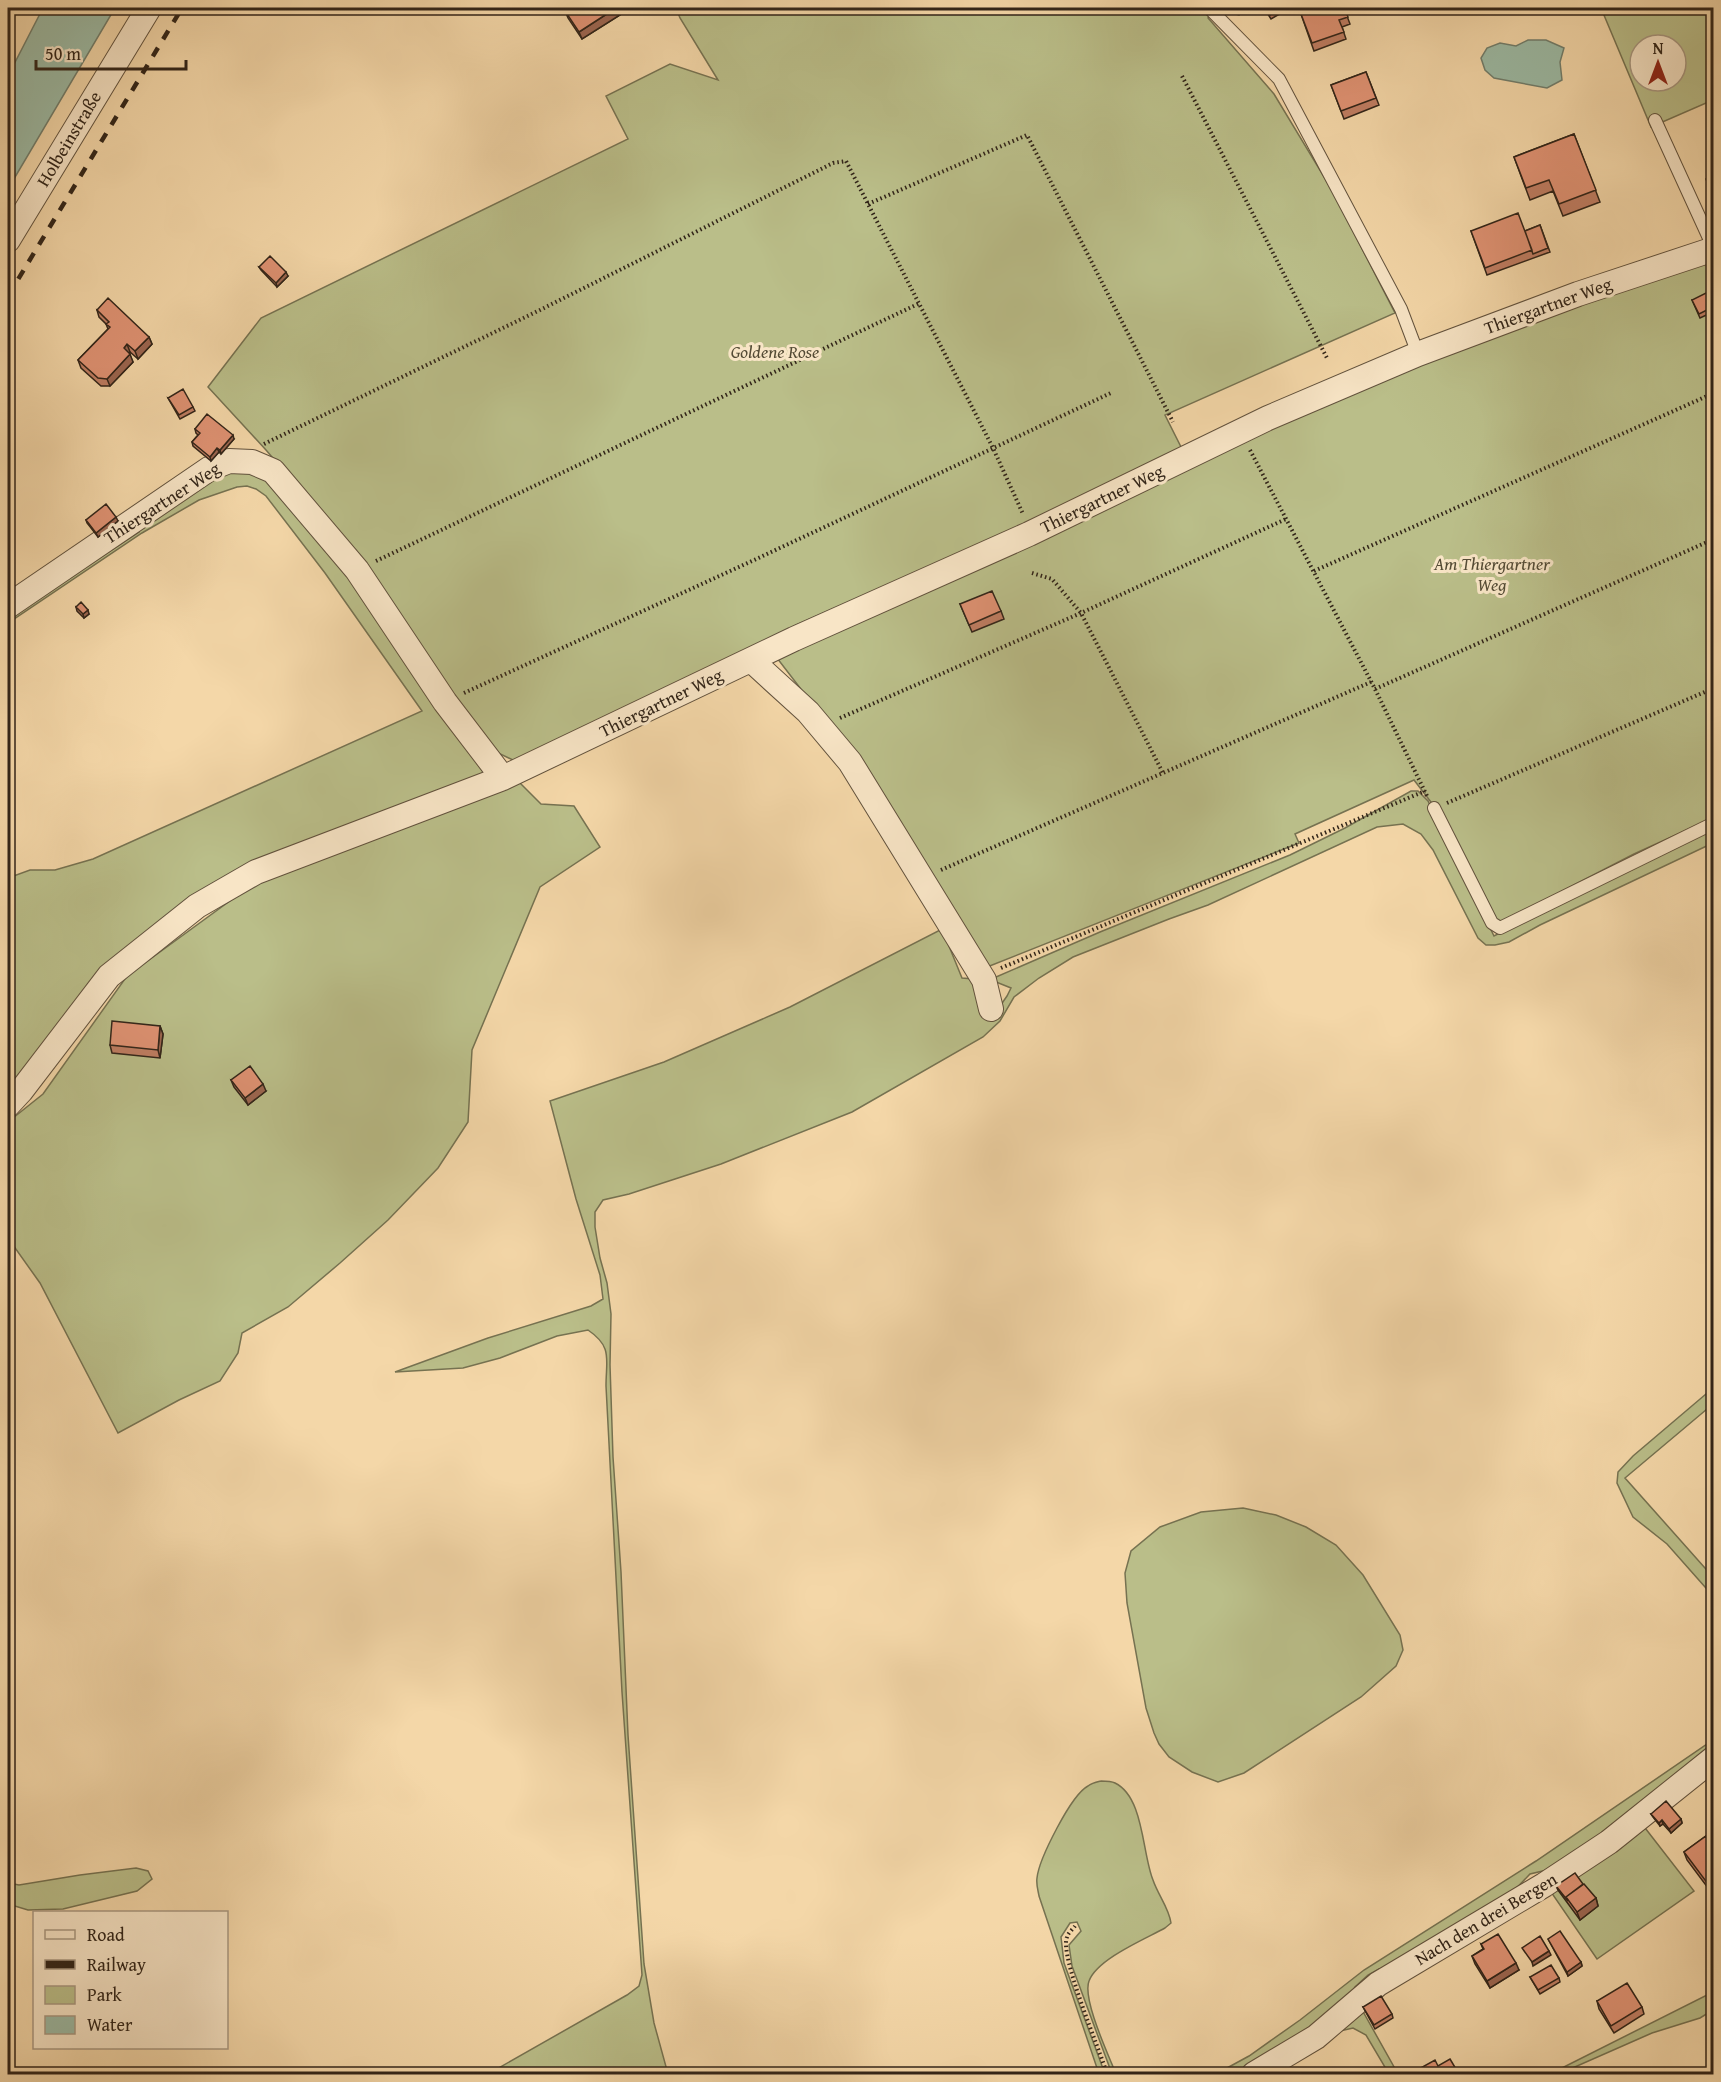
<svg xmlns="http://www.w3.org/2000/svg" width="1721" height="2082" viewBox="0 0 1721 2082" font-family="'Gentium Book Plus',serif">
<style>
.green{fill:#babe89;stroke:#767251;stroke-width:1.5;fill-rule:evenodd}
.water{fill:#9cbaa4;stroke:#727e6c;stroke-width:1.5}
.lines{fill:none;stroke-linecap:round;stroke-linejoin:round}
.service-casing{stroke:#62523d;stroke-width:14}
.minor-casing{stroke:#62523d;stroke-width:26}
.path{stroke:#322519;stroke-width:4;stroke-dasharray:1.5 3;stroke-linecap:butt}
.service{stroke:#f8e5c6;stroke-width:12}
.minor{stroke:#f8e5c6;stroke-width:24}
.rail{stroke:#322519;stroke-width:4.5;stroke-dasharray:10 10;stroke-linecap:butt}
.wall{fill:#c07e63;stroke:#322519;stroke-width:1.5}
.shaded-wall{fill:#9c6650;stroke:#322519;stroke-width:1.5}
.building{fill:#df9273;stroke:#322519;stroke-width:1.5}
.labels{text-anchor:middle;stroke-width:6;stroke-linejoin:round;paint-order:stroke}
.street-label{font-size:18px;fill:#322519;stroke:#f8e5c6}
.park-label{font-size:18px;font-style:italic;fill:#544b35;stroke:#f8e5c6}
</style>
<rect width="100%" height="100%" fill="#f4d7a8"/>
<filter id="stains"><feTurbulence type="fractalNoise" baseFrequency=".00333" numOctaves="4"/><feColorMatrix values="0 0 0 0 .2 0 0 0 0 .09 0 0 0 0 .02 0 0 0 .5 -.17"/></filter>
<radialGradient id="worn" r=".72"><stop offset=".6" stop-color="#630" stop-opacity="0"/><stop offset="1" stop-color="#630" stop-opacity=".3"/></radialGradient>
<path class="green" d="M676,8H1250L1239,15L1214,8L1208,18L1274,94L1332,190L1395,313L1165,415L1182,449L1022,527L796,625L674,690L515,761L496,752L449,700L371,572L266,450L208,387L261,318L628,139L606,96L670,64L718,80L680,18Z
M1601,8H1713V100L1651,127ZM1640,45H1676V81H1640Z
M1705,256L1713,272V818L1634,854L1498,924L1434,806L1414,780L1295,834L1299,843L982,969L827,723L777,658L1274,424L1582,301Z
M221,469L260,473L360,587L487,777L196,905L8,1095V878L30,870H55L93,859L422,711L325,573L266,496L256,489L247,486L237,487L199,500L142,533L8,623V618L139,532L134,525Z
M517,780L541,804L574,806L600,847L540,887L472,1050L468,1122L438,1168L388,1220L340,1263L288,1307L242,1333L238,1353L220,1381L179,1400L118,1433L40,1283L8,1238V1122L43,1094L127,976L275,868Z
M1411,791H1418L1428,801L1494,936L1713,824V843L1540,925L1509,942L1495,945H1486L1478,938L1433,850L1421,834L1403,824L1377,827L1208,905L1169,919L1073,957L1039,978L1014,997L1000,1021L983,1037L852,1112L721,1164L629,1194L603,1200L595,1212V1227L600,1258L607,1283L611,1314L610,1365L613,1457L621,1572L628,1735L644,1964L654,2023L668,2074H488L627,1995L639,1986L642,1975L622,1692L606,1386C606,1359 613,1347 588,1330L557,1336L500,1358L463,1368L395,1372L488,1338L591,1306L603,1299L600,1275L576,1199L550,1101L664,1062L790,1007L942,929L962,978L974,979L996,1012L1007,996L1011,988L996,982V977L1100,932L1290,855L1345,828Z
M1713,1388V1404L1625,1478L1713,1577V1596L1667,1544L1633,1517L1617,1483L1618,1472L1633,1456Z
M1243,1508L1276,1515L1306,1527L1336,1545L1363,1575L1400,1635L1403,1650L1396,1666L1361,1697L1244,1773L1218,1782L1192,1772L1169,1757L1159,1744L1154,1733L1146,1708L1127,1603L1125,1573L1131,1551L1160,1527L1201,1512Z
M1713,1740V1754L1564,1866L1530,1874L1507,1898L1389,1968L1379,1969L1368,1975L1355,1987L1351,1995L1331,2018L1244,2074H1216L1249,2056L1300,2020L1364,1970L1536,1861Z
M1101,1781C1105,1781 1111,1781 1115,1783C1144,1797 1142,1853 1153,1880C1158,1895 1169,1908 1171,1923L1165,1928C1145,1939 1097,1959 1089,1981C1082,1999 1109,2056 1116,2074H1112L1072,1966L1069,1945L1081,1931L1077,1922L1070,1923L1061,1937L1064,1963L1105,2074H1099L1039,1896C1038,1890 1036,1884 1037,1878C1039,1859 1071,1795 1088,1786C1092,1783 1097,1782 1101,1781Z
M1642,1824L1694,1891L1597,1959L1551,1892Z
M136,1868L148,1871L152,1879L137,1891L63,1909L28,1910L8,1904V1883L19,1885L80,1875Z
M1713,1992V2010L1700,2018L1652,2033L1559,2074H1550Z
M1361,2008L1398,2074H1389L1366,2035L1353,2028L1336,2032Z"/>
<path class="water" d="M43,8H115L8,189V76Z
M1528,40H1546L1564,48L1560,62L1562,80L1547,88L1494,78L1485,70L1481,58L1487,48L1500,43L1516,46Z"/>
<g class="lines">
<g class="service-casing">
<path id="service" d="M1209,8L1279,79L1401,309L1418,354
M1655,120L1714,249
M1434,808L1492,923L1500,928L1714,823"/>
</g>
<g class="minor-casing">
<path id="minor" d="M8,240L149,8
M8,606L209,469L229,461L252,462L273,471L357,570L445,702L503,778
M751,660L808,712L850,762L984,980L991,1009
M8,1105L21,1091L109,976L197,906L256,872L503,778L794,639L1029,534L1268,418L1418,354L1578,294L1714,249
M1254,2074L1316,2037L1378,1984L1544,1885L1609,1842L1714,1758"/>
</g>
<path class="path" d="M8,24L18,8
M1182,76L1327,358
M868,204L1027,135L1173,422
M264,444L540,310L833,163L846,161L993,448L1023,514
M1250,450L1375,689L1427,796
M376,561L920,303
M1314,571L1714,393
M1032,573L1052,579L1081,613L1163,773
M1375,689L1714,539
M464,693L752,561L1113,392
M840,718L1081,613L1286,519
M1447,803L1714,688
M941,870L1371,682
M1001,968L1425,791
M1075,1926C1073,1929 1068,1933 1067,1937C1059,1955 1100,2050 1107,2074"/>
<use href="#service" class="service"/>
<use href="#minor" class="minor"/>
<path class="rail" d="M8,296L182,8"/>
</g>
<path class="wall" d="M570,8H631L582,39L568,18L565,11Z
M1264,8H1290L1271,19Z
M1344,8L1350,24L1342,27L1346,39L1314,51L1301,14Z
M1366,72L1379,105L1344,119L1331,85Z
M1574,134L1600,202L1563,216L1553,191L1530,200L1514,157Z
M1540,225L1550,252L1487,275L1471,231H1525Z
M259,267L288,276L277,287L261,270Z
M1713,298V312L1700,318L1692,300Z
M97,310L149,337L152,344L138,359L130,352L129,353L133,362L110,386H101L81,368L78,360L108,329L106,324L99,317Z
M168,398L193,407L195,411L180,419Z
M195,429L234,439L221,454L219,452L211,461L193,446L192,442L198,435L196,433Z
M86,520L118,521L98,537L87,523Z
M960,604L1001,611L1004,619L972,632Z
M76,607L89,614L84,618L77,611Z
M160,1026L163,1034L160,1058L112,1053L110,1045Z
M231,1080L266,1091L248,1105L234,1087Z
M1651,1814L1681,1819L1682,1823L1671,1833L1663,1824L1660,1826L1653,1817Z
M1706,1836L1711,1892L1687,1860L1684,1852Z
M1556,1886L1596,1898L1598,1906L1580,1920L1558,1890Z
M1548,1939L1581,1962L1582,1966L1568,1976Z
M1481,1944L1519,1970L1490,1988L1475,1964L1472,1956L1483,1949Z
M1530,1977L1559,1978L1560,1982L1540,1994Z
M1597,2001L1642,2007L1644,2014L1614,2033L1599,2009Z
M1363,2007L1392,2014L1393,2018L1375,2029Z"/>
<path class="shaded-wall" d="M616,8H631L582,39L579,32Z
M286,272L288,276L277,287L276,283Z
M149,337L152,344L138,359L135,351Z
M127,344L130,352L126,356L124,348Z
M130,354L133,362L110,386L107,379Z
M233,435L234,439L221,454L220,450Z
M217,448L219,452L211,461L210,457Z
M116,517L118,521L98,537L96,533Z
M88,610L89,614L84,618L83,614Z
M160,1026L163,1034L160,1058L158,1050Z
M263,1084L266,1091L248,1105L245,1098Z
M1681,1819L1682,1823L1671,1833L1669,1829Z
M1662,1820L1663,1824L1660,1826L1659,1823Z
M1713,1880V1890L1711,1892L1708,1884Z
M1596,1898L1598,1906L1580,1920L1577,1912Z
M1549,1951L1551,1955L1533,1966L1532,1962Z
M1581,1962L1582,1966L1568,1976L1567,1972Z
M1516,1963L1519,1970L1490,1988L1487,1981Z"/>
<path class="building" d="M570,8H616L579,32L565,11Z
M1265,8H1283L1270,15Z
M1320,8H1344L1348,17L1339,20L1344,32L1312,43L1301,14Z
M1366,72L1376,98L1341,111L1331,85Z
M1574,134L1596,190L1559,204L1549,180L1526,188L1514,157Z
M1713,177V195H1712L1706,179Z
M1518,213L1532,250L1485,268L1471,231Z
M1540,225L1548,248L1533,254L1525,231Z
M270,256L286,272L276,283L259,267Z
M1710,291L1713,298V307L1699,314L1692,300Z
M108,298L149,337L135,351L127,344L124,348L130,354L107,379L98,378L78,360L110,327L106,324L109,322L97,310Z
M183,389L193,407L179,415L168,398Z
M207,414L233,435L220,450L217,448L210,457L192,442L200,433L195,429Z
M106,504L116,517L96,533L86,520Z
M992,591L1001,611L969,625L960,604Z
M81,602L88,610L83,614L76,607Z
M112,1021L160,1026L158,1050L110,1045Z
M250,1066L263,1084L245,1098L231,1080Z
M1713,1767V1778L1707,1772Z
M1666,1801L1681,1819L1669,1829L1662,1820L1659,1823L1651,1814Z
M1706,1836L1713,1846V1880L1708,1884L1684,1852Z
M1575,1873L1583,1884L1566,1897L1568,1901L1556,1886Z
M1584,1884L1596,1898L1577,1912L1566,1897Z
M1560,1931L1581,1962L1567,1972L1548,1939Z
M1498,1934L1516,1963L1487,1981L1472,1956L1484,1949L1481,1944Z
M1540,1936L1549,1951L1532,1962L1522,1948Z
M1551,1965L1559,1978L1538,1990L1530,1977Z
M1627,1983L1642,2007L1611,2026L1597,2001Z
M1381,1996L1392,2014L1374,2025L1363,2007Z
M1450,2059L1459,2074H1420L1417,2070L1435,2060L1438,2066Z"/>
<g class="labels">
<g class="street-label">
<text transform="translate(69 139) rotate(-59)" y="6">Holbeinstraße</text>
<text transform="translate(1548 306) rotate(-20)" y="6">Thiergartner Weg</text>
<text transform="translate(1102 499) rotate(-26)" y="6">Thiergartner Weg</text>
<text transform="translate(162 503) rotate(-33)" y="6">Thiergartner Weg</text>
<text transform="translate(661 703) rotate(-26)" y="6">Thiergartner Weg</text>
<text transform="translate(1486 1919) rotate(-31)" y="6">Nach den drei Bergen</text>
</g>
<g class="park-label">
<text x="775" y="358">Goldene Rose</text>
<text x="1492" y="570">Am Thiergartner<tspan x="1492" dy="21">Weg</tspan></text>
</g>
</g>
<rect width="1721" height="2082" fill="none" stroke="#f4d7a8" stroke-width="30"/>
<rect x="9" y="9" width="1703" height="2064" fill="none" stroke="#322519" stroke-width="3"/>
<rect x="15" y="15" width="1691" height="2052" fill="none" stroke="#322519" stroke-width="1.5"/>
<rect x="33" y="1911" width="195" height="138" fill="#f8e5c6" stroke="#a99881" stroke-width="1.5"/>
<rect x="45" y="1930" width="30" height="9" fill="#f8e5c6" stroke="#a99881" stroke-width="1.5"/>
<text x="87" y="1941" font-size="18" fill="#322519">Road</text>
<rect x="45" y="1960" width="30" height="9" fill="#322519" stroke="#a99881" stroke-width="1.5"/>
<text x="87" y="1971" font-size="18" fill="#322519">Railway</text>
<rect x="45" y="1986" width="30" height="18" fill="#babe89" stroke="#a99881" stroke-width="1.5"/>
<text x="87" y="2001" font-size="18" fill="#322519">Park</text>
<rect x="45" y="2016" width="30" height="18" fill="#9cbaa4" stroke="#a99881" stroke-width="1.5"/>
<text x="87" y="2031" font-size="18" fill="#322519">Water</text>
<g transform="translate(1658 63)"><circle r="28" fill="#f8e5c6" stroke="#a99881" stroke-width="1.5"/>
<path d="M0-4.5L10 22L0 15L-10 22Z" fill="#8f2418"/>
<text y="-9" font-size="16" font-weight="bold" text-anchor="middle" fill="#322519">N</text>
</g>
<path d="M36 60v9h150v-9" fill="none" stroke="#322519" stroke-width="3"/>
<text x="45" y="60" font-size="18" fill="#322519" stroke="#f8e5c6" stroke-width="4.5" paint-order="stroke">50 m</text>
<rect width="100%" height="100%" filter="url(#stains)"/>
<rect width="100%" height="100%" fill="url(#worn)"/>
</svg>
